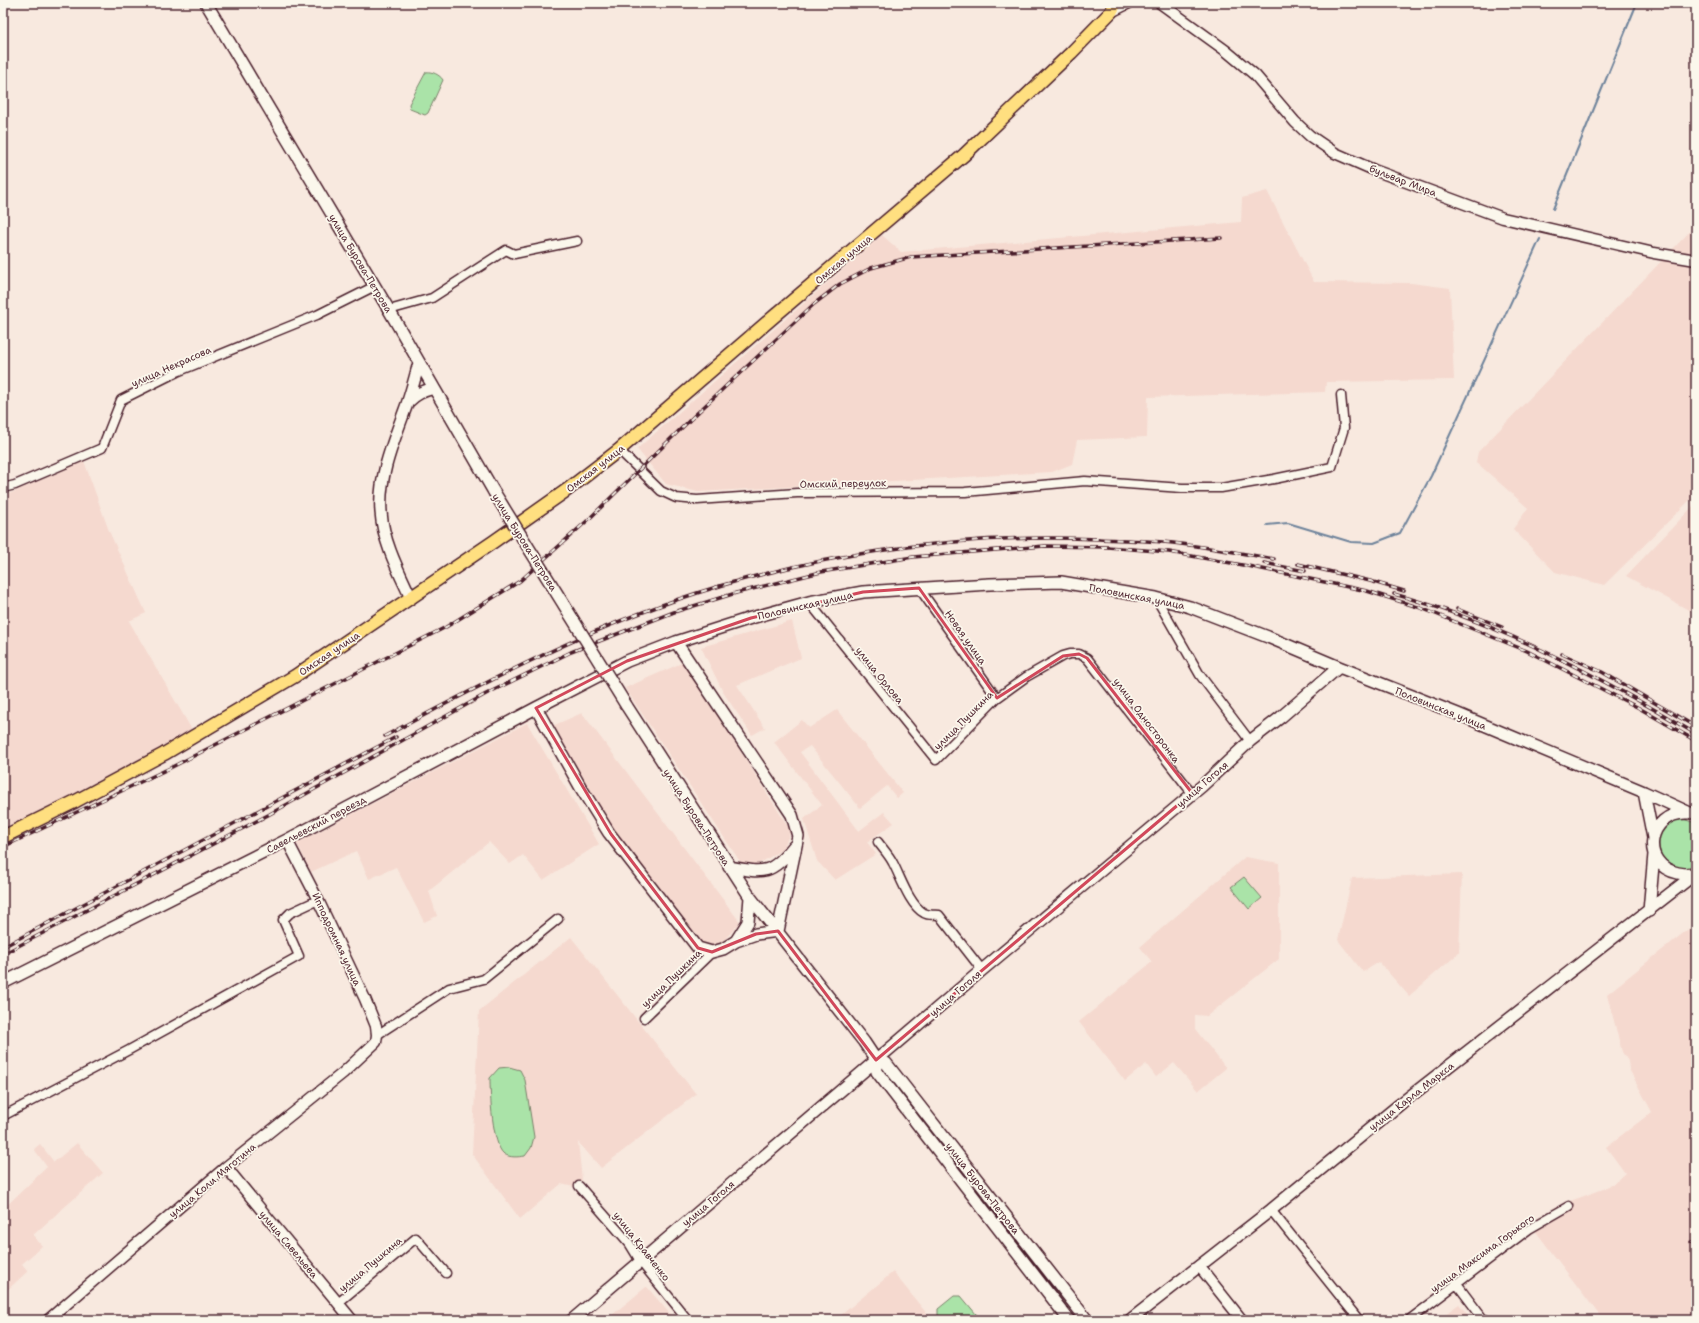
<svg xmlns="http://www.w3.org/2000/svg" width="1699" height="1323" viewBox="0 0 1699 1323" font-family="'Shantell Sans',sans-serif">
<style>
.built{fill:#f5d9cf}
.green{fill:#aae3a8;stroke:#7a816a}
.lines{fill:none;stroke-linecap:round;stroke-linejoin:round}
.stream{stroke:#6e839b;stroke-width:2}
.minor-casing{stroke:#4a1f2b;stroke-width:11}
.tertiary-casing{stroke:#4a1f2b;stroke-width:13}
.secondary-casing{stroke:#4a1f2b;stroke-width:14}
.primary-casing{stroke:#4a1f2b;stroke-width:15}
.minor{stroke:#fbf7ec;stroke-width:8}
.tertiary{stroke:#fbf7ec;stroke-width:10}
.secondary{stroke:#fbf7ec;stroke-width:11}
.primary{stroke:#ffdf80;stroke-width:12}
.rail-casing{stroke:#4a1f2b;stroke-width:3.5}
.rail{stroke:#fbf7ec;stroke-width:2;stroke-dasharray:6;stroke-linecap:butt}
.secondary-bridge-casing{stroke:#4a1f2b;stroke-width:14;stroke-linecap:butt}
.secondary-bridge{stroke:#fbf7ec;stroke-width:11}
.marked{fill:none;stroke:#d1495b;stroke-width:3;stroke-linejoin:round}
.labels{text-anchor:middle;stroke-width:3.5;stroke-linejoin:round;paint-order:stroke}
.street-label{font-size:10px;fill:#4a1f2b;stroke:#fbf7ec}
</style>
<rect width="100%" height="100%" fill="#f8e9df"/>
<filter id="ink" filterUnits="userSpaceOnUse"><feTurbulence type="fractalNoise" baseFrequency=".025" numOctaves="2"/><feDisplacementMap in="SourceGraphic" scale="8" xChannelSelector="R" yChannelSelector="G"/><feConvolveMatrix kernelMatrix="1 2 1 2 8 2 1 2 1" color-interpolation-filters="sRGB"/></filter>
<g filter="url(#ink)">
<path class="built" d="M1267,191L1314,282L1411,283L1450,288L1454,380L1326,382L1325,392L1148,397L1147,437L1077,440L1072,464L1052,472L698,492L666,484L637,449L882,235L901,252L1241,222L1242,198Z
M1696,225V494L1604,585L1555,572L1513,529L1528,508L1476,462L1478,452Z
M84,461L109,531L146,613L129,621L192,730L160,754L3,831V495L11,493Z
M1696,503V614L1626,576Z
M792,621L801,658L737,685L765,728L752,735L723,692L701,647Z
M684,662L791,831L783,849L757,865L741,863L625,688Z
M837,710L903,793L897,798L887,786L860,808L810,746L800,752L859,831L884,812L894,823L867,842L876,854L835,880L817,861L804,819L822,805L774,742L802,720L809,728Z
M582,713L740,922L721,944L703,947L613,832L550,727Z
M527,723L599,844L543,880L523,855L510,864L489,842L429,891L437,916L424,922L396,867L369,879L356,851L311,872L297,843Z
M1245,857L1279,863V959L1207,1016L1195,1015V1029L1226,1068L1198,1091L1174,1063L1156,1077L1146,1064L1125,1081L1079,1022L1152,962L1140,947Z
M1462,874L1459,953L1409,996L1379,962L1363,972L1338,940L1352,878Z
M1696,923V1320H1603L1534,1229L1573,1200L1609,1187L1625,1173L1606,1147L1652,1112L1629,1069L1628,1061L1622,1052L1607,994Z
M571,937L696,1094L601,1168L578,1142L582,1180L574,1187L561,1184L520,1219L472,1154L479,1011Z
M77,1143L103,1173L33,1235L42,1246L22,1264L28,1271L3,1294V1209L47,1167L34,1149L40,1144L54,1162Z
M893,1272L932,1320H835Z
M647,1287L675,1320H606L646,1287Z
M1459,1304L1472,1320H1437Z"/>
<path class="green" d="M426,72C432,71 440,75 443,80L428,113L425,115L410,109L409,104Z
M1682,819L1696,823V864C1661,882 1640,827 1682,819Z
M1244,877L1262,898L1249,909L1231,887Z
M509,1067L520,1070L525,1080L534,1137L531,1148L525,1156C518,1157 510,1158 504,1154C492,1145 490,1093 490,1078L499,1068Z
M954,1296H961L981,1320H942L938,1315V1309Z"/>
<g class="lines">
<path class="stream" d="M1553,209L1637,3
M1267,525L1288,523L1351,542L1374,543L1400,533L1431,476L1540,239"/>
<g class="minor-casing">
<path id="minor" d="M389,310L432,298L506,250L514,254L577,241
M619,450L661,491L676,498L697,500L797,493L965,492L1085,481L1182,488H1221L1274,479L1332,467L1344,428L1341,395
M3,488L15,485L102,448L121,400L177,372L317,315L375,286
M919,588L997,698
M1156,598L1200,675L1250,741
M809,602L936,760L997,698L1026,677L1063,656L1070,654H1079L1087,658L1192,793
M878,842C883,849 889,855 893,863C900,876 910,906 924,913C929,916 934,914 939,915L982,970
M644,1018L712,952
M377,1035L449,988L484,979L558,919
M3,1116L129,1050L299,956L283,920L290,913L318,900
M579,1186L629,1243L640,1261L688,1320
M1271,1210L1359,1320
M1456,1283L1484,1320
M338,1303L416,1238L446,1273
M1409,1320L1529,1229L1569,1206"/>
</g>
<g class="tertiary-casing">
<path id="tertiary" d="M1160,3L1225,50L1255,75L1295,122L1310,136L1335,153L1374,170L1503,218L1654,253L1696,260
M1111,12L1129,3
M226,1167L352,1320
M1199,1266L1242,1320
M48,1320L226,1167L343,1073L376,1042L377,1035L376,1026L365,999L318,900L287,840"/>
</g>
<g class="secondary-casing">
<path id="secondary" d="M206,3L389,310L494,492
M408,402C416,394 423,391 434,388
M411,598C399,572 383,542 381,512C378,475 395,438 407,404C412,390 415,377 419,363
M676,642L792,815L798,836L778,931
M626,705L750,897L864,1042L876,1060L877,1072L1069,1320
M536,708L581,788L609,833L698,948L712,952L723,949L736,941L756,934L778,931
M1644,792L1653,838
M1687,813C1647,812 1639,865 1678,873C1683,874 1691,875 1696,873
M729,867C764,873 771,875 794,846
M1649,911L1654,854
M736,941L748,922L750,897
M3,983L287,840L536,708L627,661L676,642L751,618L809,602L863,592L990,584L1061,582L1156,598L1190,607L1268,637L1339,667L1458,714L1644,792L1690,813
M876,1060L886,1063L1087,1320
M572,1320L982,970L1202,786L1250,741L1281,717L1339,667
M1130,1320L1271,1210L1399,1105L1695,874"/>
</g>
<g class="primary-casing">
<path id="primary" d="M3,837L76,801L164,754L295,676L493,542L567,490L619,450L778,313L964,155L1071,53L1111,12L1116,3"/>
</g>
<use href="#minor" class="minor"/>
<use href="#tertiary" class="tertiary"/>
<use href="#secondary" class="secondary"/>
<use href="#primary" class="primary"/>
<g class="rail-casing">
<path id="rail" d="M1264,563L1305,571
M1298,564L1370,581L1404,591
M1394,594C1500,623 1602,678 1696,734
M1457,609L1502,627
M1562,654L1602,672L1696,727
M385,736C480,685 575,635 676,600C811,554 957,533 1099,539C1123,540 1148,540 1173,543C1207,547 1241,553 1274,559
M3,847L170,768L446,627L520,581L588,520L695,415L814,304L840,284L871,268L911,257L1221,238
M3,947L396,737
M3,954L268,815L486,694L571,652L674,612L736,593L821,572L913,557L1045,546L1107,547L1169,552L1248,566L1367,591L1421,608L1527,651L1639,708L1696,741
M1691,1242H1696"/>
</g>
<use href="#rail" class="rail"/>
<g class="secondary-bridge-casing">
<path id="secondary-bridge" d="M494,492L626,705"/>
</g>
<use href="#secondary-bridge" class="secondary-bridge"/>
</g>
</g>
<path class="marked" d="M919,588L997,698L1063,656L1079,654L1087,658L1192,793L876,1060L778,931L756,934L712,952L698,948L611,834L536,708L627,661L751,618L863,592Z"/>
<g class="labels">
<g class="street-label">
<text transform="translate(1403 180) rotate(21)" y="4">бульвар Мира</text>
<text transform="translate(843 259) rotate(-40)" y="4">Омская улица</text>
<text transform="translate(361 263) rotate(59)" y="4">улица Бурова-Петрова</text>
<text transform="translate(171 366) rotate(-24)" y="4">улица Некрасова</text>
<text transform="translate(595 468) rotate(-38)" y="4">Омская улица</text>
<text transform="translate(843 483) rotate(-1)" y="4">Омский переулок</text>
<text transform="translate(525 542) rotate(58)" y="4">улица Бурова-Петрова</text>
<text transform="translate(1137 596) rotate(11)" y="4">Половинская улица</text>
<text transform="translate(805 605) rotate(-13)" y="4">Половинская улица</text>
<text transform="translate(966 637) rotate(55)" y="4">Новая улица</text>
<text transform="translate(329 653) rotate(-34)" y="4">Омская улица</text>
<text transform="translate(880 675) rotate(51)" y="4">улица Орлова</text>
<text transform="translate(1441 708) rotate(22)" y="4">Половинская улица</text>
<text transform="translate(963 720) rotate(-45)" y="4">улица Пушкина</text>
<text transform="translate(1147 720) rotate(53)" y="4">улица Односторонка</text>
<text transform="translate(1202 784) rotate(-41)" y="4">улица Гоголя</text>
<text transform="translate(697 817) rotate(57)" y="4">улица Бурова-Петрова</text>
<text transform="translate(316 824) rotate(-28)" y="4">Савельевский переезд</text>
<text transform="translate(337 939) rotate(65)" y="4">Ипподромная улица</text>
<text transform="translate(671 978) rotate(-44)" y="4">улица Пушкина</text>
<text transform="translate(955 993) rotate(-41)" y="4">улица Гоголя</text>
<text transform="translate(1411 1096) rotate(-38)" y="4">улица Карла Маркса</text>
<text transform="translate(212 1180) rotate(-40)" y="4">улица Коли Мяготина</text>
<text transform="translate(983 1188) rotate(52)" y="4">улица Бурова-Петрова</text>
<text transform="translate(708 1203) rotate(-40)" y="4">улица Гоголя</text>
<text transform="translate(289 1244) rotate(50)" y="4">улица Савельева</text>
<text transform="translate(642 1246) rotate(52)" y="4">улица Кравченко</text>
<text transform="translate(1482 1253) rotate(-36)" y="4">улица Максима Горького</text>
<text transform="translate(370 1264) rotate(-40)" y="4">улица Пушкина</text>
</g>
</g>
<rect width="1699" height="1323" fill="none" stroke="#fbf7ec" stroke-width="16"/>
<rect x="8" y="8" width="1683" height="1307" fill="none" stroke="#4a1f2b" stroke-width="1.5" filter="url(#ink)"/>
</svg>
